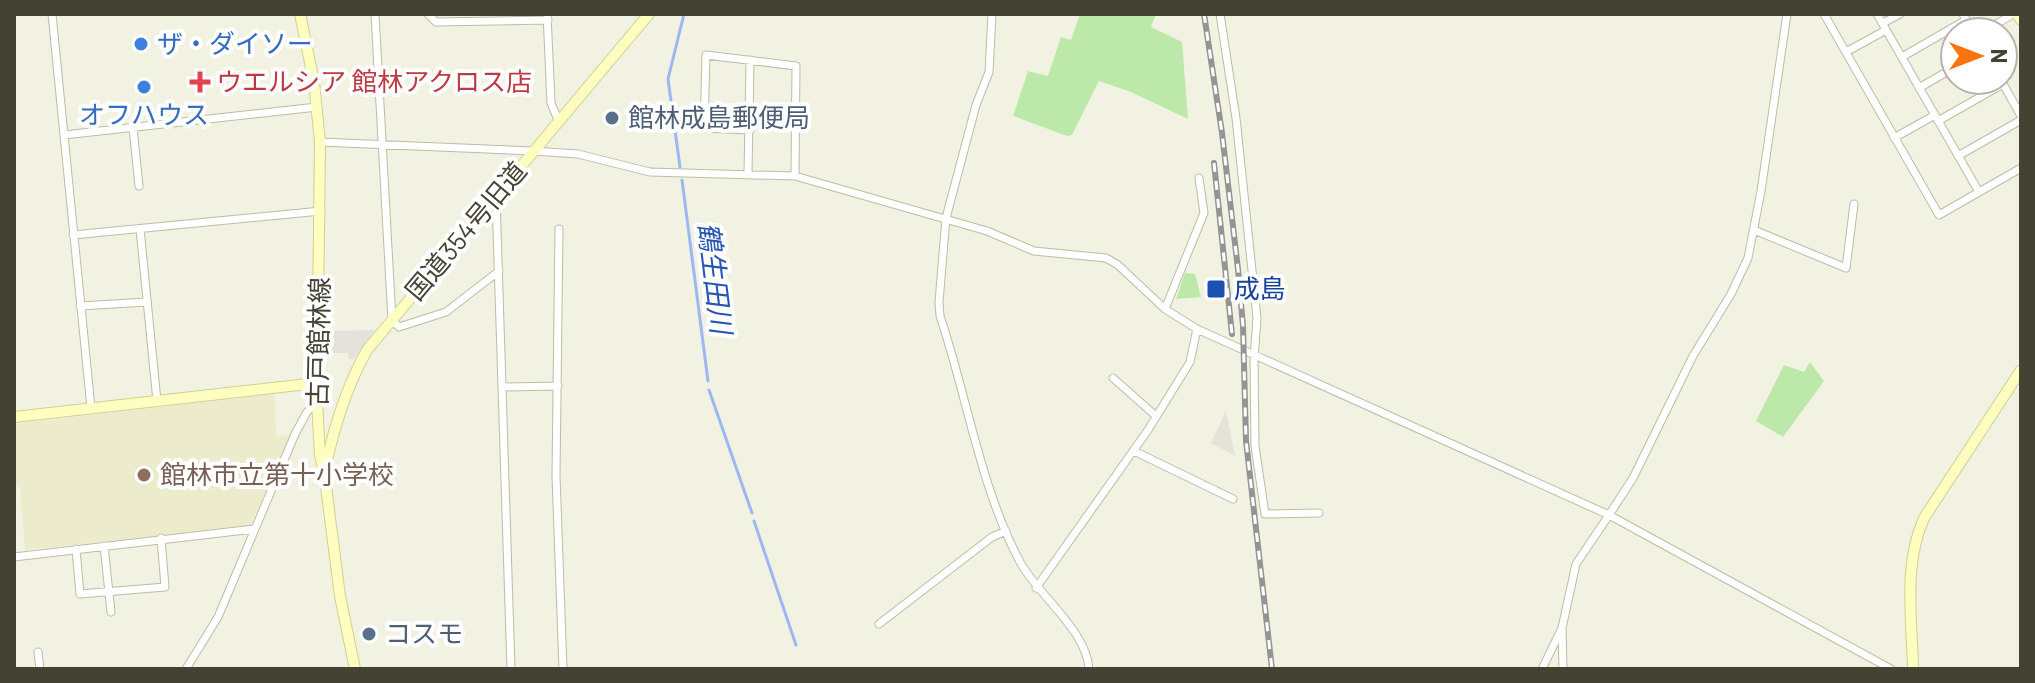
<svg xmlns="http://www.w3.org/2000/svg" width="2035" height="683" viewBox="0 0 2035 683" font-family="Barlow,'Noto Sans JP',sans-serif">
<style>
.industrial{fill:#e4e2d9}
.education{fill:#ececcc}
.green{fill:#bce9aa}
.parking{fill:#e3e2dc}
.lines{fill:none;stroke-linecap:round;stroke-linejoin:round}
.stream{stroke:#9cb8f2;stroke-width:3}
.street-casing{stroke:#bebca6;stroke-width:9}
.secondary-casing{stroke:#d0d08f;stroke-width:12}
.street{stroke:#fff;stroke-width:7}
.secondary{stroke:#fdffc1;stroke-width:10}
.rail-casing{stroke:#949494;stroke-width:6}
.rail{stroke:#fff;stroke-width:3;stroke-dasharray:9;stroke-linecap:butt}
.shop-dot{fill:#3f7fe0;stroke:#fff;stroke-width:3}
.health-dot{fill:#e0444e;stroke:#fff;stroke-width:3}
.service-dot{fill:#5c6f8a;stroke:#fff;stroke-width:3}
.transit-dot{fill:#1a4fb4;stroke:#fff;stroke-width:3}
.education-dot{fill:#8d6e63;stroke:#fff;stroke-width:3}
.labels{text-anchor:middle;stroke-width:8;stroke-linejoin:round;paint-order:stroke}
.shop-label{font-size:26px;fill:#366cbe;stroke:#fff;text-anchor:start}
.health-label{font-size:26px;fill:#be3a42;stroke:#fff;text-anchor:start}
.service-label{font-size:26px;fill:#4e5e75;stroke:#fff;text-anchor:start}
.street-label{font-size:26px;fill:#444233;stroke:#fff}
.transit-label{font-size:26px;fill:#164399;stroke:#fff;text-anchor:start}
.education-label{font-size:26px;fill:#785e54;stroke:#fff;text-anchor:start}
.water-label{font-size:28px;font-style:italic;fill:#2a54b3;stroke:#fff}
</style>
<rect width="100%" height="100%" fill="#f2f2e3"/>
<path class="industrial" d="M1226,411L1235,456L1211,443Z"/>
<path class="education" d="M274,394L276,436L291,435L250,526L25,550L20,487H14V424Z"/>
<path class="green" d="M1080,14H1156L1151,27L1182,42L1188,119L1131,92L1099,81L1072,135L1067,136L1013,116L1028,71L1048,76L1061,37L1071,40Z
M1185,273L1195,274L1201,297L1176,299Z
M1810,362L1824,381L1783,437L1756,421L1784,365L1804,372Z"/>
<path class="parking" d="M375,330L353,360L349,359L348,353H324L325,331Z"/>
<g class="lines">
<path class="stream" d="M680,167L668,79L684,14
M682,180L708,381
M709,390L752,513
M754,521L796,645"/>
<g class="street-casing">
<path id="street" d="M52,14L91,408
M375,14L392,320L399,327L446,312L499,271
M428,14L436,22L548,20
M547,14L551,103L558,120
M992,14L989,72L976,105L946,218L939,302L940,316C967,396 980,487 1020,562C1038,595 1087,631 1089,669
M1220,14L1236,118L1257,318L1254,359L1255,446L1265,514L1319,513
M1824,14L1939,215L2021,168
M1877,14L1979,192
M1963,14L1973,32
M1883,23L1900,14
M1983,32L2013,14
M1846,52L1886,30
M1902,57L1966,20
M2002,82L2021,116
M1919,88L1955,67
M1938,121L2003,84
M133,128L139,186
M750,130L704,128L706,55L796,66L795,176
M64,135L317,107
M1894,138L1935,115
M320,142L533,151L578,154L650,172L795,176L987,231L1034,251L1106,258L1118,265L1165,309L1197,329L1190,362L1148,430L1036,588
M1958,156L2021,120
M748,174L750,60
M496,198L511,669
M140,229L157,401
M559,229L556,476L563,669
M1754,230L1846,268L1854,204
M73,235L321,211
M80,306L147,302
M1165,309L1204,213L1199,178
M1197,329L1609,515L1633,478L1693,356L1731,294L1748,258L1761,191L1787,14
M1113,378L1156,416
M502,387L558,386
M1134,451L1233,499
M104,546L111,612
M76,549L80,594L165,587L161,538
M14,557L254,529
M879,624L992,537L1006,531
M38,652L40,669
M186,669L218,617L295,434L307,412L317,401
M1542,669L1561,630
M1563,669L1562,628L1576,564L1609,515L1891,669"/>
</g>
<g class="secondary-casing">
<path id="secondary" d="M300,14L314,82L320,142L317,401L320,455L324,471L340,596L355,669
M2017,14L2021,20
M14,417L317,383
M325,469C334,427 346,387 367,350L649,14
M1913,669C1912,619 1903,565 1924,518L2021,370"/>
</g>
<use href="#street" class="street"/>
<use href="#secondary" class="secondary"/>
<g class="rail-casing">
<path id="rail" d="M1204,14L1222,133L1238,269L1243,326L1246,441L1272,669
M1214,163L1232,334"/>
</g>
<use href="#rail" class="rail"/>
</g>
<g class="shop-dot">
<circle cx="141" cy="44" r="8"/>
<circle cx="144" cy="87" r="8"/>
</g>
<path class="health-dot" d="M196 70h8v8h8v8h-8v8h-8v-8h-8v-8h8z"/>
<g class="service-dot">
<circle cx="612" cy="118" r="8"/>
<circle cx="369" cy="634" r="8"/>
</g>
<rect class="transit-dot" x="1206" y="279" width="20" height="20" rx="4"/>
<circle class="education-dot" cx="144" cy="475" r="8"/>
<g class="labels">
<g class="shop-label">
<text x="157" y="53">ザ・ダイソー</text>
<text x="144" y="124" text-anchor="middle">オフハウス</text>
</g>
<g class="health-label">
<text x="216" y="91">ウエルシア 館林アクロス店</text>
</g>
<g class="service-label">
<text x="628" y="127">館林成島郵便局</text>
<text x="385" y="643">コスモ</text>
</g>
<g class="street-label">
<text transform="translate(466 231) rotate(-50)" y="9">国道354号旧道</text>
<text transform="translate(319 342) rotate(-89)" y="9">古戸館林線</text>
</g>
<g class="transit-label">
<text x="1234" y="298">成島</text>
</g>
<g class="education-label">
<text x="160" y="484">館林市立第十小学校</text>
</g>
<g class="water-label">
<text transform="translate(715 278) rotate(83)" y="10">鶴生田川</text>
</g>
</g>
<rect width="2035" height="683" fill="none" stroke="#444233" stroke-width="32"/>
<g transform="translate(1979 56) rotate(90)"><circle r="38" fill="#ffffff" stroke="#b4b3ad" stroke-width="2"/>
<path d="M0-6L14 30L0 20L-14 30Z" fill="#ff730e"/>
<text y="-12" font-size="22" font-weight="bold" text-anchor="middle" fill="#444233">N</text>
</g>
</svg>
